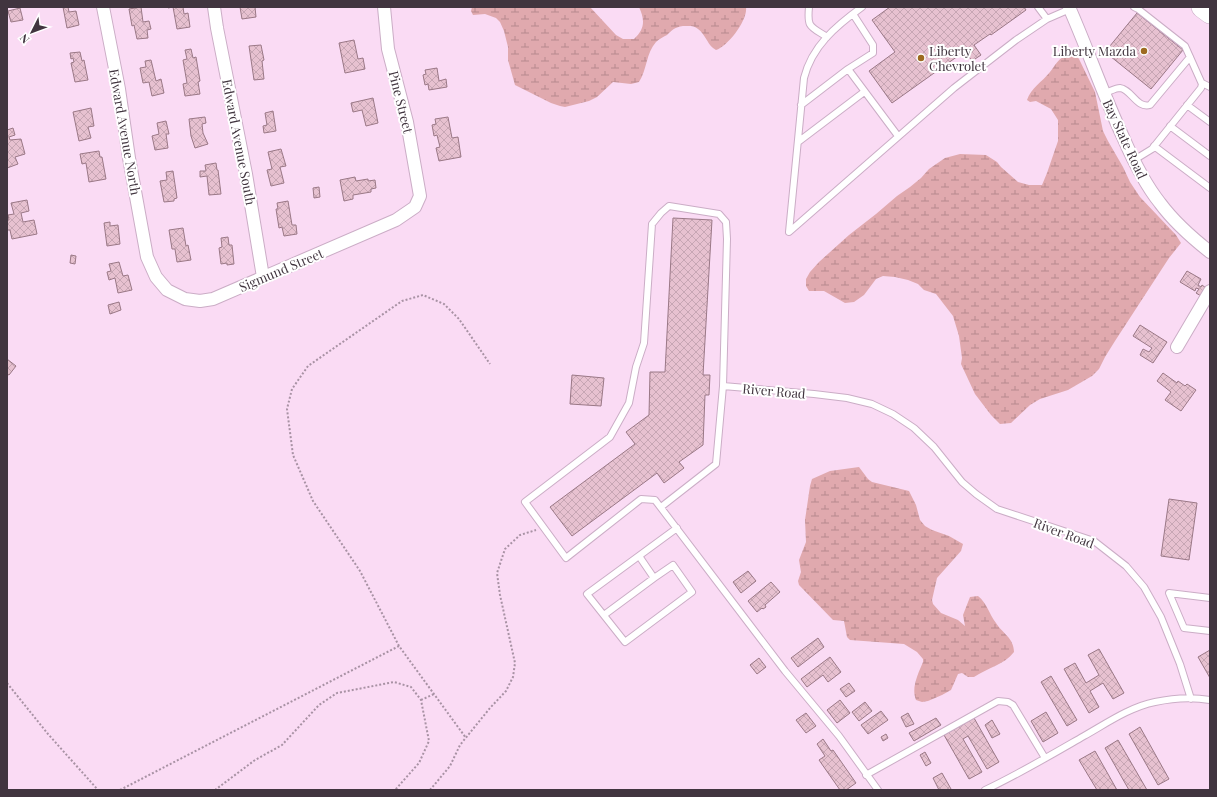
<svg xmlns="http://www.w3.org/2000/svg" width="1217" height="797" viewBox="0 0 1217 797" font-family="'Playfair Display',serif">
<style>
.wetland{fill:url(#wetland-marsh)}
.building{fill:url(#building-cross-hatch);stroke:#9a7886}
.lines{fill:none;stroke-linecap:round;stroke-linejoin:round}
.service-casing{stroke:#cbadc6;stroke-width:8}
.minor-casing{stroke:#cbadc6;stroke-width:14}
.motorway-casing{stroke:#cbadc6;stroke-width:22}
.path{stroke:#a892a4;stroke-width:2;stroke-dasharray:2 2;stroke-linecap:butt}
.service{stroke:#fff;stroke-width:6}
.minor{stroke:#fff;stroke-width:12}
.motorway{stroke:#fff;stroke-width:21}
.poi-dot{fill:#9d6b20;stroke:#fff;stroke-width:1.5}
.labels{text-anchor:middle;stroke-width:4;stroke-linejoin:round;paint-order:stroke}
.poi-label{font-size:13px;fill:#41353f;stroke:#fff;text-anchor:start}
.street-label{font-size:13px;fill:#41353f;stroke:#fff}
</style>
<defs>
<pattern id="wetland-marsh" width="20" height="14" patternUnits="userSpaceOnUse"><rect width="20" height="14" fill="#e0a9ae"/><path d="M1 5h8M5 5V1M11 12h8M15 12V8" fill="none" stroke="#b78a8f"/></pattern>
<pattern id="building-cross-hatch" width="8" height="8" patternUnits="userSpaceOnUse"><rect width="8" height="8" fill="#e7c1d0"/><path d="M0 0l8 8M0 8l8-8" fill="none" stroke="#c7a6b4"/></pattern>
</defs>
<rect width="100%" height="100%" fill="#fadbf4"/>
<path class="wetland" d="M472,7H590L616,35L623,39H634C645,29 645,20 639,7H746C748,20 728,46 716,50L713,48C707,43 705,34 698,29C694,25 688,26 683,26C675,27 672,30 667,35C663,37 659,39 656,42C646,53 647,70 639,82L631,84L613,82L597,97L589,101L565,107L560,106L551,103L515,85L508,60V47L504,31L500,22L496,18L485,14L473,15L471,11Z
M1074,53L1079,59L1095,92L1103,131L1108,141L1123,167L1130,182L1140,197L1176,235L1181,243L1169,258L1115,341L1105,357L1099,369L1092,376L1068,390L1040,399L1030,405L1011,423L1000,424L991,415L975,394L961,364L962,358L959,336L953,316L936,294L924,290L918,284L908,280L895,277L883,276L876,279L864,295L854,302L845,303L824,291H809L806,286V279L810,272L819,262L849,235L876,214L897,196L910,187L921,178L929,169L945,158L960,154L986,155L997,162L1001,167L1018,182L1029,185H1042L1047,173L1058,141V120L1051,109L1036,101L1030,102L1027,100C1031,88 1042,82 1050,72C1055,66 1057,60 1065,56C1067,54 1071,54 1074,53Z
M859,467L868,479L872,482L909,491L916,505L920,520L925,526L932,530L949,536L963,544L961,551L937,578L932,600L933,604L941,613L958,620L965,626L963,615L970,597L978,596C987,603 989,614 996,623C1002,633 1014,638 1014,652C1004,665 987,668 974,677H968L962,673L958,674L951,690L942,695L928,701L922,702L916,700C911,688 918,674 923,662V659L917,652L904,644L850,640L847,637L844,621L833,620L799,585L798,581L801,572L799,560L806,542L805,520L810,486L812,479L830,471Z"/>
<path class="building" d="M63,7H68L69,12L76,11L79,25L67,28Z
M141,7L143,22L149,21L151,29L147,30L148,38L137,39L134,25L132,26L129,9Z
M167,7H183L184,14L188,13L190,27L177,29L173,7L168,8Z
M240,7H255L256,17L242,19Z
M890,7H1024L1026,10L991,35L990,34L974,45L981,55L972,61L965,51L892,103L869,71L895,52L872,20Z
M20,8L23,20L11,22L8,11Z
M1137,13L1183,50L1151,89L1105,52Z
M354,40L358,59L363,58L365,69L345,73L339,43Z
M261,45L264,60L262,61L264,79L254,80L249,46Z
M191,49L193,58L196,57L200,81L198,82L200,94L185,96L183,84L187,83L183,60L187,59L185,50Z
M80,52L82,61L84,60L88,80L75,82L71,63L74,62L73,58L71,59L70,53Z
M151,60L156,81L161,79L164,93L152,96L149,82L143,83L140,68L146,67L145,61Z
M437,68L439,81L446,79L447,87L429,90L428,84L425,85L423,75L426,74L425,70Z
M373,98L378,123L366,126L362,110L353,112L351,103Z
M91,108L94,126L88,127L91,138L79,141L73,112Z
M273,111L276,131L264,133L263,126L267,125L265,113Z
M205,117L206,123L202,124L203,133L208,144L195,148L191,136L189,119Z
M448,117L452,138L458,137L461,157L439,161L436,148L440,147L437,135L434,136L432,125L436,124L435,119Z
M166,121L169,134H166L168,148L155,150L152,136L159,134L157,123Z
M13,128L15,135L9,137L10,140L21,139L25,154L15,157L18,164L7,168V130Z
M281,149L286,166L280,167L284,183L271,186L267,170L272,169L268,152Z
M99,151L100,157H102L106,179L89,182L86,163L82,164L80,154Z
M216,163L217,170H218L221,194L209,195L207,176L200,177V171H206L205,165Z
M173,171L177,198L174,199V201L164,202L160,181L167,180L166,172Z
M355,177L356,181L368,179V181L375,180L376,188L371,189V192L353,195V199L344,201L340,180Z
M319,187L320,197L314,198L313,188Z
M27,200L29,211L21,213L23,222L34,220L37,234L12,239L10,230H7V220H9L8,215L14,214L11,203Z
M288,201L292,225H296L297,234L284,236L282,227L279,228L276,209H278L277,203Z
M673,218L712,220L703,375H710L709,395H705L703,445L679,462L684,468L664,483L657,473L572,536L550,507L635,444L626,432L649,415L650,372H665Z
M110,222V226L118,225L120,244L107,246L104,223Z
M183,228L186,246L188,245L191,260L177,262L175,249H172L169,230Z
M228,237L229,245H232L234,264L227,265V263L221,264L219,248L222,247L221,238Z
M71,255L76,256L75,264L70,263Z
M119,262L123,276L128,275L132,290L118,293L115,278L109,280L107,272L111,271L109,264Z
M1187,271L1201,279L1198,285L1201,287L1202,285L1206,288L1201,296L1196,293L1199,289L1196,288L1195,291L1180,282Z
M119,302L121,310L110,314L108,305Z
M1140,325L1167,342L1153,363L1140,355L1143,349L1149,352L1152,348L1133,336Z
M7,359L16,366L9,375L7,374Z
M1163,373L1177,383L1178,381L1185,386L1187,384L1196,390L1181,411L1165,400L1171,392L1157,381Z
M572,375L604,378L601,406L570,404Z
M1169,499L1197,503L1189,560L1161,556Z
M748,571L756,581L741,593L733,582Z
M771,582L780,592L765,605L766,607L763,609L762,608L757,612L748,601Z
M818,638L824,647L798,667L791,658Z
M1099,649L1124,693L1113,699L1103,683L1090,691L1099,707L1089,713L1064,669L1075,663L1086,683L1099,675L1088,655Z
M1210,650V678L1198,657Z
M830,657L841,672L828,682L823,675L807,687L801,679Z
M759,658L766,667L757,674L750,665Z
M1051,676L1077,720L1067,726L1041,682Z
M849,683L855,691L846,697L840,689Z
M840,700L850,713L837,723L827,710Z
M865,702L872,711L859,721L852,712Z
M881,711L888,720L868,734L861,725Z
M1046,712L1058,733L1043,742L1031,721Z
M806,713L816,726L806,733L796,720Z
M908,713L914,724L906,727L901,717Z
M936,718L941,725L914,741L909,733Z
M974,718L999,762L987,769L968,736L963,739L982,772L969,779L944,735Z
M992,720L1000,734L992,738L985,725Z
M1140,727L1169,779L1158,785L1129,734Z
M886,734L888,738L883,741L881,737Z
M823,739L831,751L833,750L856,783L846,790H840L819,760L825,756L817,744Z
M1118,740L1147,790H1129L1105,748Z
M1095,751L1117,790H1097L1079,760Z
M925,752L931,763L926,766L920,755Z
M942,773L951,789L950,790H939L933,778Z"/>
<g class="lines">
<g class="service-casing">
<path id="service" d="M809,7C807,28 810,26 827,37
M862,7C836,26 812,46 804,78L789,232L954,88L1016,40L1047,19L1070,9
M1038,7L1047,19
M848,69L898,136
M1202,83L1210,87
M1104,93C1109,92 1115,88 1120,88C1131,89 1137,109 1150,105L1190,57
M801,105L848,69L873,53V45L853,14
M1187,105L1210,122
M1170,126L1210,156
M798,142L864,92
M1154,146L1210,188
M1134,160L1152,149L1201,88L1202,84L1185,46L1138,9L1134,7
M723,386L727,239L726,222L719,214L669,206L661,213L652,224L644,343L636,367L629,403L610,437L525,502L566,558L641,499L655,500L785,671L839,736L878,790
M661,507L716,464L723,386L814,394L847,398L872,404L893,414L914,428L934,447L962,482L976,494L997,509L1094,541L1126,566L1144,587L1161,617L1180,664L1191,699
M639,556L654,578L673,565L692,592L625,642L587,594L677,528
M1210,598L1169,593L1184,628L1210,631
M604,615L654,578
M866,775L998,701L1008,702L1013,705L1045,758
M985,790C1019,774 1051,755 1084,736C1107,723 1130,707 1155,702C1173,698 1193,697 1210,700"/>
</g>
<g class="minor-casing">
<path id="minor" d="M103,7L119,89L129,158L147,257L156,277L167,290L185,299L200,301L213,299L396,220L415,207L420,196L407,122L388,49L384,7
M214,7L217,28L246,174L263,277
M1069,7C1088,50 1103,94 1123,137C1133,160 1144,183 1160,203C1174,222 1191,237 1210,252
M1177,347L1210,291"/>
</g>
<g class="motorway-casing">
<path id="motorway" d="M1202,7L1210,13"/>
</g>
<path class="path" d="M399,646L360,571L313,501L293,455L287,409L292,389L308,366L402,301L423,295L444,304L459,319L490,364
M7,683L48,734L98,790
M421,700L434,694
M120,790L399,646L466,738
M215,790L255,760L282,745L319,705L337,693L394,682L411,687L421,700L429,741L419,763L395,790
M430,790L450,766L460,745L490,708L506,691L513,677L515,663L500,595L497,573L505,549L520,535L536,530"/>
<use href="#service" class="service"/>
<use href="#minor" class="minor"/>
<use href="#motorway" class="motorway"/>
</g>
<g class="poi-dot">
<circle cx="1144" cy="51" r="4"/>
<circle cx="921" cy="58" r="4"/>
</g>
<g class="labels">
<g class="poi-label">
<text x="929" y="56">Liberty<tspan x="929" dy="15">Chevrolet</tspan></text>
<text x="1136" y="56" text-anchor="end">Liberty Mazda</text>
</g>
<g class="street-label">
<text transform="translate(401 102) rotate(76)" y="5">Pine Street</text>
<text transform="translate(125 132) rotate(80)" y="5">Edward Avenue North</text>
<text transform="translate(1125 139) rotate(65)" y="5">Bay State Road</text>
<text transform="translate(239 142) rotate(79)" y="5">Edward Avenue South</text>
<text transform="translate(281 270) rotate(-23)" y="5">Sigmund Street</text>
<text transform="translate(774 391) rotate(5)" y="5">River Road</text>
<text transform="translate(1064 533) rotate(20)" y="5">River Road</text>
</g>
</g>
<rect width="1217" height="797" fill="none" stroke="#41353f" stroke-width="16"/>
<g transform="translate(32 32) rotate(228)" stroke="#ffffff" stroke-width="3" paint-order="stroke">
<path d="M0-3L7 15L0 10L-7 15Z" fill="#41353f"/>
<text y="-6" font-size="11" font-weight="bold" text-anchor="middle" fill="#41353f">N</text>
</g>
</svg>
